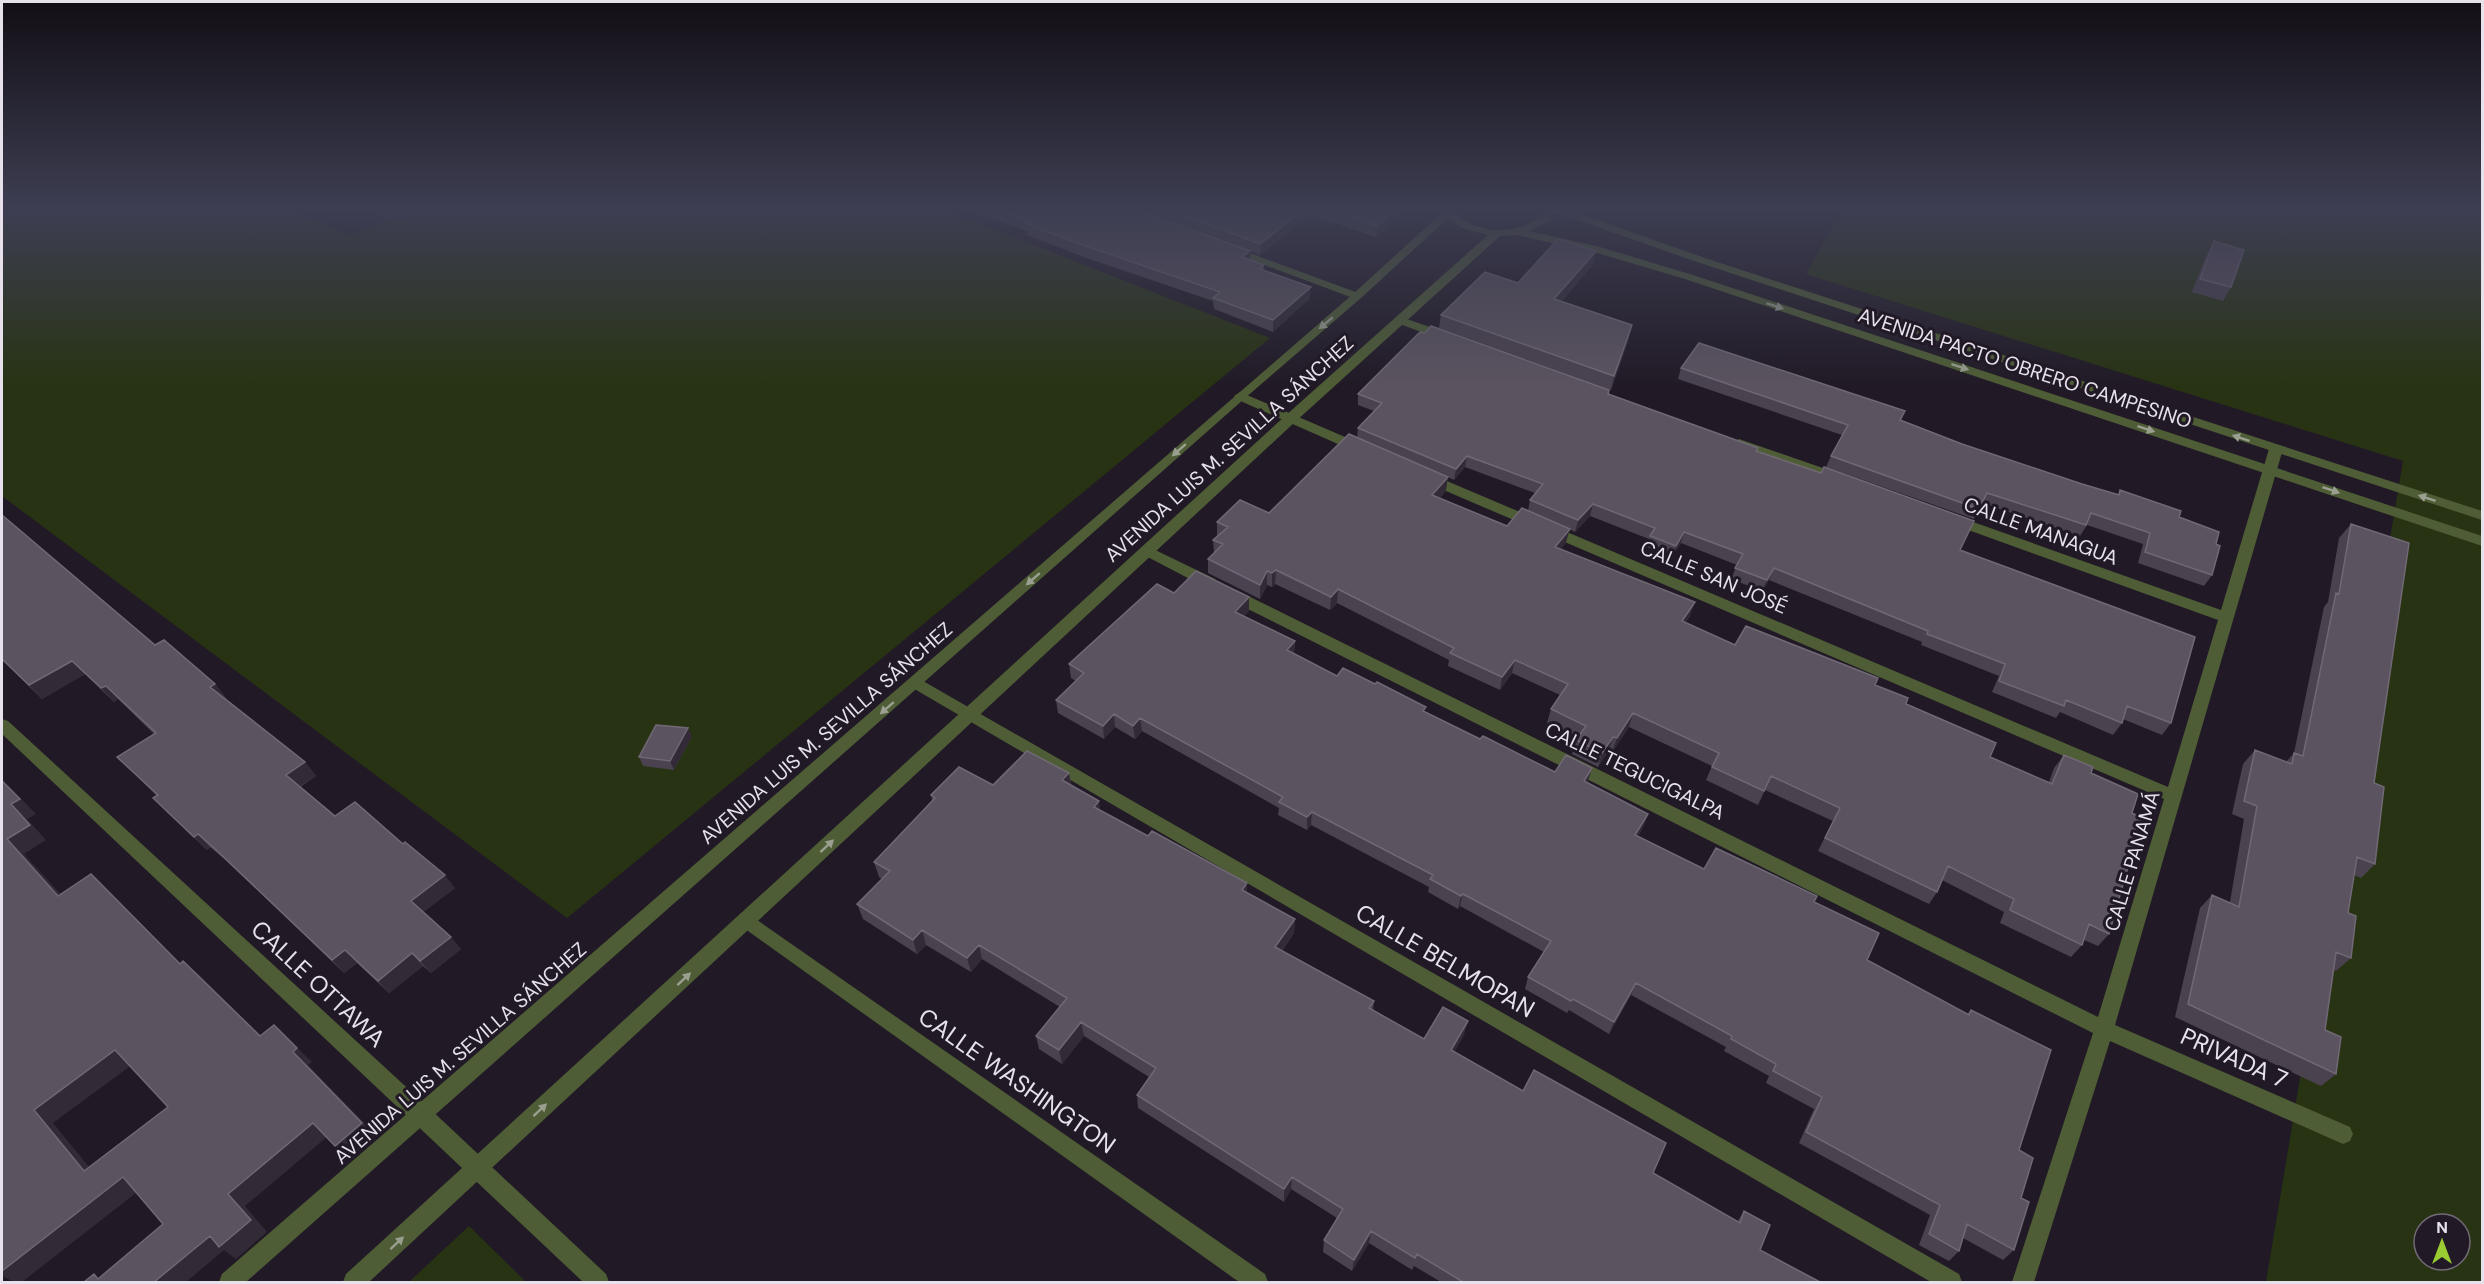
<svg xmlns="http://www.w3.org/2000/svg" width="2484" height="1284" viewBox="0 0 2484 1284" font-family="'DM Sans',sans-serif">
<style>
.green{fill:#283313;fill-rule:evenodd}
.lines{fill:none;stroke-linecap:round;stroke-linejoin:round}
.minor{fill:#4e5d35;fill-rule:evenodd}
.tertiary{fill:#4e5d35;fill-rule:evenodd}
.wall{fill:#4a424f;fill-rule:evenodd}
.shaded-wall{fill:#322b37}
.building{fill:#5b535f;stroke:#706975;stroke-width:1.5;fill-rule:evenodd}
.oneway{fill:#9a9f90}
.labels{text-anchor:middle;stroke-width:6;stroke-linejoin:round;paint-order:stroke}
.street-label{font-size:20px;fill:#e6e1ea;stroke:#211a26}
.near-street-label{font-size:24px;fill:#e6e1ea;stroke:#211a26}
</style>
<rect width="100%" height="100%" fill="#211a26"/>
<path class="green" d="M2,207H287L350,236L415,207H937L1270,338L567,918L2,496Z
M1844,207H2482V1282H2266L2403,461L1806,274ZM2424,1224H2460V1260H2424Z
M469,1226L526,1282H409Z"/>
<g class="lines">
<path class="minor" d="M299,207H311L312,209L307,212Z
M1231,246L1361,294L1363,296L1357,299L1353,298L1227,251V247Z
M1401,317L1450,334L1452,337L1446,341L1397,323L1395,321Z
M1240,392L1366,446L1368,449L1361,453L1356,452L1236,399L1234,396Z
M1739,439L1843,475L1845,478L1843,481H1833L1734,446L1733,443Z
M2276,445L2283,449L2115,1025L2350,1127L2353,1134L2350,1141L2343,1144L2110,1041L2034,1282H2012L2093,1033L1226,598L1224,594L1226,590H1236L2098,1017L2164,799L1425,482L1423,479L1425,476H1435L2168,787L2218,620L1949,523L1947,520L1954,515L1959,517L2221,610L2269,449Z
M1147,546L1215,579L1217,583L1210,588L1205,587L1142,554L1140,551L1142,548Z
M916,677L1959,1274L1962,1282H1931L911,687L908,683L911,679Z
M2,719L8,721L428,1107L606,1274L609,1282H583L2,734Z
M747,913L1265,1274L1268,1282H1239L741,926L738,921L741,916Z"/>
<path class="tertiary" d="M1441,207H1451C1471,237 1528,239 1547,207H1561L1702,257L2482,511V520L1694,261L1555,212L1549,221L1529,231L1600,247L1693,275L2482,536V546L1685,279L1594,252L1516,235L1500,236L1295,422L369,1282H343L346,1274L1285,416L1488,235L1462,228L1448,218L1361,298L1244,399L246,1282H219L222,1274L1353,294L1444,211Z"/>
</g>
<path class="wall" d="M365,207H428L394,222Z
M968,207H1129L1231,244L1132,207H1410V209L1376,237L1311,215L1260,255L1250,251V260L1264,265V270L1310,298L1273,332L1214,309L1213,301L1084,257L1027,235V231L968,210Z
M2214,241L2231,287L2223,301L2192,292L2207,254Z
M1596,251L1593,264L1561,302L1629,338L1611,390L1439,328L1441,315Z
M1681,368L1905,411L1901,421L1962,444L2082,484L2118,494L2120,490L2179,517L2216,544L2212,575L2204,586L2138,563L2143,544L2087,525L2080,536L1982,503L1974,519L1826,467L1831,456L1842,435L1678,379Z
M1358,394H1608L1757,451L1960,550L2171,723L2162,735L2123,719L2122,723L2113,735L2060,712L2056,718L1992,692L1999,676L1921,645L1922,642L1769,580L1762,591L1731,579L1737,565L1681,543L1672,557L1647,547L1649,539L1590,516L1575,532L1569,529L1566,542L1561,549L1690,616L1685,623L1735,645L1875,685L1990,757L2049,782L2054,768L2064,755L2091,773L2132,813L2109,934L2098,946L2084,940L2082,945L2071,957L2000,923L2004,912L1942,880L1937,892L1929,904L1818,851L1833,821L1765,790L1758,805L1706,780L1712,766L1629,727L1612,752L1609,750L1598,767L1572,754L1576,740L1578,737L1547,723L1551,709L1560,695L1512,673L1500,690L1448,666L1449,660L1337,603L1330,610L1275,584L1272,587L1267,585L1260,599L1208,573V559L1214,553L1213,540L1218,536L1217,535V522L1269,513L1357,438L1358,428L1374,411L1358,405ZM1465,467L1535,493L1530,500L1528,511L1507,526L1440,498L1446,490L1448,477L1454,480Z
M2,515L155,645L215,684L226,698L225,699L305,762L316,776L300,787L335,816L455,888L423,912L461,949L431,973L423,966L389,993L357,963L344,973L227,861L210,847L207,850L166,811L153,798L157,796L117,757L154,734L118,699L114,702L85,674L42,699L2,660Z
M2351,524L2374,783L2375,864L2361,878L2354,875L2348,913L2351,958L2336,971L2334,970L2325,1030L2336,1074L2321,1086L2175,1017L2200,908L2212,895L2230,902L2244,819L2232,814L2243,764L2255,750L2286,762L2294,753L2324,607L2328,602L2339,538Z
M1174,593L1249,611L1244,616L1295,641L1294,654L1337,676L1426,712L1480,739L1555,772L1588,781L1587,783L1648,814L1643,827L1638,836L1704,869L1814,902L1867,960L1967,1014L1971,1010L2019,1150L2021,1198L2014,1250L2003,1260L1963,1238L1959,1251L1949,1261L1919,1245L1930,1215L1799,1143L1814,1109L1766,1083L1769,1076L1724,1051L1726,1047L1631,995L1609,1034L1569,1010L1567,1013L1525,989L1528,977L1544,952L1460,906L1458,909L1428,892L1429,887L1311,825L1307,830L1278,815L1279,808L1142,731L1135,739L1115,727L1104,739L1058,713L1056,700L1076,681L1071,678L1069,664Z
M692,736L674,770L643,766L639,757Z
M1069,773L1071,785L1101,811L1295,919L1294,933L1282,951L1374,1001L1373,1010L1424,1039L1464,1035L1454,1052L1653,1173L1737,1222L1744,1211L1760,1250L1820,1282H1441L1414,1266L1412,1270L1369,1243L1352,1271L1323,1252L1324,1240L1337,1218L1291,1189L1284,1202L1138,1108L1137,1095L1149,1077L1084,1036L1062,1064L1039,1049L1036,1036L1060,1007L982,959L971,972L926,945L917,954L863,919L857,904L882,879L879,877L874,862L932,801L931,795Z"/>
<path class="shaded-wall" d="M386,207H428L394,222Z
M1308,207H1312L1311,215L1260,255V244Z
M1400,207H1410V209L1376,237L1377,226Z
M1250,251V262L1242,257Z
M1596,251L1593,264L1551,313L1554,299Z
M1311,287L1310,298L1273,332V320Z
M1632,325L1629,338L1611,390L1614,376Z
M1467,456L1465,467L1454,480L1456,469Z
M1448,477L1446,490L1431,509L1432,495Z
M1593,504L1590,516L1575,532L1578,520Z
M1570,529L1566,542L1552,561L1555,547Z
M1684,532L1681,543L1672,557L1676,546Z
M1774,568L1769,580L1762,591L1767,580Z
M1276,570L1275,584L1272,587V573Z
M1267,571V585L1260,599V585Z
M1338,589L1337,603L1330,610L1331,597Z
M1249,597V611L1235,625V612Z
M1695,602L1690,616L1677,635L1682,621Z
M1295,641L1294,654L1287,650Z
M1515,660L1512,673L1500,690L1502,677Z
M72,661L85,674L42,699L29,685Z
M215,684L226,698L222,701L210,687Z
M106,686L118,699L114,702L101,688Z
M1633,713L1629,727L1612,752L1617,738Z
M1114,714L1115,727L1104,739L1103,726Z
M1140,718L1142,731L1135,739L1133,726Z
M688,728L692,736L674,770L670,761Z
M1613,737L1609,750L1598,767L1602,753Z
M305,762L316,776L297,788L286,775Z
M1592,768L1588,781L1580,794L1584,781Z
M1069,773L1071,788L1062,780Z
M2,779L36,814L27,819L46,840L24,854L75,910L58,896L7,839L11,804Z
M1099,801L1101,816L1094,807Z
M1312,812L1311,825L1307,830V817Z
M1648,814L1643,827L1631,848L1635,835Z
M198,834L210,847L207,850L194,837Z
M91,874L107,889L195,978L180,964Z
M445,875L455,888L421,914L411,901Z
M1247,883V897L1242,890Z
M1463,894L1460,906L1458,909L1461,896Z
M1295,919L1294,933L1274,962L1275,947Z
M922,930L926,945L917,954L913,940Z
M451,937L461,949L431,973L420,961Z
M979,945L982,959L971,972L967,958Z
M345,950L357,963L344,973L332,960Z
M412,953L423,966L389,993L378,981Z
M183,961L199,975L274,1049L260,1036Z
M1636,983L1631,995L1609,1034L1614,1022Z
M1468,1021L1464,1035L1447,1064L1451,1050Z
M1081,1022L1084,1036L1062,1064L1059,1050Z
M274,1025L312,1062L308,1065L376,1135L349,1159L335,1146L293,1052Z
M115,1050L133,1064L53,1123L103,1184L84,1171L34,1110Z
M313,1123L328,1136L245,1206L267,1232L236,1259L224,1250L186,1282H154L210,1236L228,1194Z
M123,1177L141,1189L22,1282H14L2,1276V1271Z
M1292,1177L1291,1189L1284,1202V1189Z
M1371,1231L1369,1243L1352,1271L1354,1260Z"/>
<path class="building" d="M988,207H1129L1250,251L1242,257L1264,265L1260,269L1311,287L1273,320L1213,298L1220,292L1083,245L1026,224L1030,222Z
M1160,207H1308L1260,244Z
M1321,207H1400L1377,226Z
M1558,239L1596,251L1554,299L1632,325L1614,376L1441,315L1485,272L1518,283Z
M2214,241L2244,250L2231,287L2200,279Z
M1431,326L1609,390L1608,394L1758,448L1756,451L1821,473L1824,467L1974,521L1960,550L2195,637L2171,723L2127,706L2122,723L2066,700L2064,706L1999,681L2005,664L1927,634L1928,631L1774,568L1767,580L1735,568L1743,554L1684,532L1676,546L1650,536L1655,528L1593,504L1578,520L1530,500L1543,484L1467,456L1456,469L1358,428L1382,403L1358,394L1420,332L1425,333Z
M1699,343L1905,411L1900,420L1962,444L2082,484L2119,495L2120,490L2181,511L2179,517L2219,532L2216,544L2220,546L2212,575L2145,552L2150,533L2091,513L2086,525L1987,493L1979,509L1831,456L1848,425L1681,368Z
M1349,434L1448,477L1432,495L1507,526L1522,508L1570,529L1555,547L1695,602L1682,621L1735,645L1746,626L1878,678L1875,685L1908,698L1906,704L1996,743L1990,757L2052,784L2064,755L2093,767L2091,773L2138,794L2132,813L2142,818L2109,934L2089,924L2082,945L2010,910L2014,899L1948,866L1937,892L1825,838L1840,808L1771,776L1764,791L1712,767L1719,753L1633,713L1617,738L1613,737L1602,753L1576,740L1586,726L1551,709L1568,684L1515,660L1502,677L1450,653L1454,648L1338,589L1331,597L1276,570L1272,573L1267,571L1260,585L1208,559L1223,544L1213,540L1228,527L1217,522L1240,500L1269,513Z
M2,515L155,645L164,640L215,684L210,687L305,762L286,775L335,816L355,802L403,844L405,842L445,875L411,901L451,937L420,961L412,953L378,981L345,950L332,960L215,849L198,834L194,837L153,798L158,795L117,757L156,733L106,686L101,688L72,661L29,685L2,659Z
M2351,524L2409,543L2374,783L2384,787L2375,864L2357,857L2348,913L2356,916L2351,958L2336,952L2325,1030L2341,1037L2336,1074L2188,1004L2212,895L2239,907L2257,806L2244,801L2255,750L2292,764L2294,753L2303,756L2336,593L2339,594Z
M1196,571L1249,597L1235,612L1295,641L1287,650L1337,676L1343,668L1375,684L1377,682L1426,707L1423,711L1480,739L1483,736L1555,772L1566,755L1592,768L1584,781L1648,814L1635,835L1704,869L1716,848L1817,896L1814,902L1879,933L1867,960L1969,1015L1971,1010L2051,1050L2019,1150L2033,1158L2021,1198L2029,1202L2014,1250L1967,1224L1959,1251L1929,1234L1940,1205L1806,1132L1822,1097L1773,1071L1776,1064L1731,1039L1732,1036L1636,983L1614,1022L1573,999L1571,1001L1528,977L1551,941L1463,894L1461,896L1430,879L1433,875L1312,812L1307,817L1279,802L1283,797L1140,718L1133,726L1114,714L1103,726L1056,700L1084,673L1069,664L1157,584L1174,593Z
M656,725L688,728L670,761L639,757Z
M1027,751L1069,773L1062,780L1099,801L1094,807L1148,836L1152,831L1247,883L1242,890L1295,919L1275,947L1374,1001L1369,1008L1424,1039L1443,1007L1468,1021L1451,1050L1523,1091L1534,1070L1666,1143L1653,1173L1740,1223L1744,1211L1770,1225L1760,1250L1820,1282H1463L1417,1254L1415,1258L1371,1231L1354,1260L1324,1240L1343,1209L1292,1177L1284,1189L1137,1095L1156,1068L1081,1022L1059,1050L1036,1036L1067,998L979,945L967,958L922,930L913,940L857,904L890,871L874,862L935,798L931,795L959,767L993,785Z
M2,781L20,799L11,804L30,825L7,839L58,896L91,874L180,964L183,961L260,1036L274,1025L297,1048L293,1052L362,1123L335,1146L313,1123L228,1194L251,1220L219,1247L210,1236L154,1282H84L94,1274L98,1279L163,1224L123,1177L2,1271ZM115,1050L168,1107L84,1171L34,1110Z"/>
<defs><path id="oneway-solid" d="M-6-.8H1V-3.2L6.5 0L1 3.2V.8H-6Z" transform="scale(1.5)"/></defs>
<g class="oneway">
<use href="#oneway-solid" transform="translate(1775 306) rotate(18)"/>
<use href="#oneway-solid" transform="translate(1326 323) rotate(140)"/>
<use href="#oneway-solid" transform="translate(1960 367) rotate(18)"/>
<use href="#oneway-solid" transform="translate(2146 429) rotate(18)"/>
<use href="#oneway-solid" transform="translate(2241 438) rotate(-162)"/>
<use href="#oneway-solid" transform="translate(1179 450) rotate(139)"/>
<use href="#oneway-solid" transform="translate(2331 490) rotate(19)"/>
<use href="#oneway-solid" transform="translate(2427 498) rotate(-162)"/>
<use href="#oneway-solid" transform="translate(1033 579) rotate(139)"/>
<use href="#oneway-solid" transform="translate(887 708) rotate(139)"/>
<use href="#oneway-solid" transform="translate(827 846) rotate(-43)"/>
<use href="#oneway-solid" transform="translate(684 979) rotate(-43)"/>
<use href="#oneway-solid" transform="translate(540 1110) rotate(-43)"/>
<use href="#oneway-solid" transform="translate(397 1243) rotate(-43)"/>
</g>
<linearGradient id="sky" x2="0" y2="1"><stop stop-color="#120e15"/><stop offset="0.54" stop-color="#3d3e52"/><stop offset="1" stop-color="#3d3e52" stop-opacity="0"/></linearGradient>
<rect width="2484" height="386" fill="url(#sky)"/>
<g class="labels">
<g class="street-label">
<text transform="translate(2025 368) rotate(18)" y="7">AVENIDA PACTO OBRERO CAMPESINO</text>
<text transform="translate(1229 449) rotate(-42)" y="7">AVENIDA LUIS M. SEVILLA SÁNCHEZ</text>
<text transform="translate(2041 531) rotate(20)" y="7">CALLE MANAGUA</text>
<text transform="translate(1714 577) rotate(23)" y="7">CALLE SAN JOSÉ</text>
<text transform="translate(826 733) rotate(-41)" y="7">AVENIDA LUIS M. SEVILLA SÁNCHEZ</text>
<text transform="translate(1635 771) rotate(26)" y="7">CALLE TEGUCIGALPA</text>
<text transform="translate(2132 861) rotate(-73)" y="7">CALLE PANAMÁ</text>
<text transform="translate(460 1053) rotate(-41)" y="7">AVENIDA LUIS M. SEVILLA SÁNCHEZ</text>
</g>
<g class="near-street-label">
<text transform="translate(1445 961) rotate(30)" y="8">CALLE BELMOPAN</text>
<text transform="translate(318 984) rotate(43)" y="8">CALLE OTTAWA</text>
<text transform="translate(2234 1058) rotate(24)" y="8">PRIVADA 7</text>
<text transform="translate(1017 1081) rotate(35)" y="8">CALLE WASHINGTON</text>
</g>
</g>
<rect width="2484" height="1284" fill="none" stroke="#e6e1ea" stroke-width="6"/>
<g transform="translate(2442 1242)"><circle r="28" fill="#211a26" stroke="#706a74" stroke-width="1.5"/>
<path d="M0-4.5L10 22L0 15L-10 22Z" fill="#9bcb32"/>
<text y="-9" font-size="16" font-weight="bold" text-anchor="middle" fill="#e6e1ea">N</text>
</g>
</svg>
